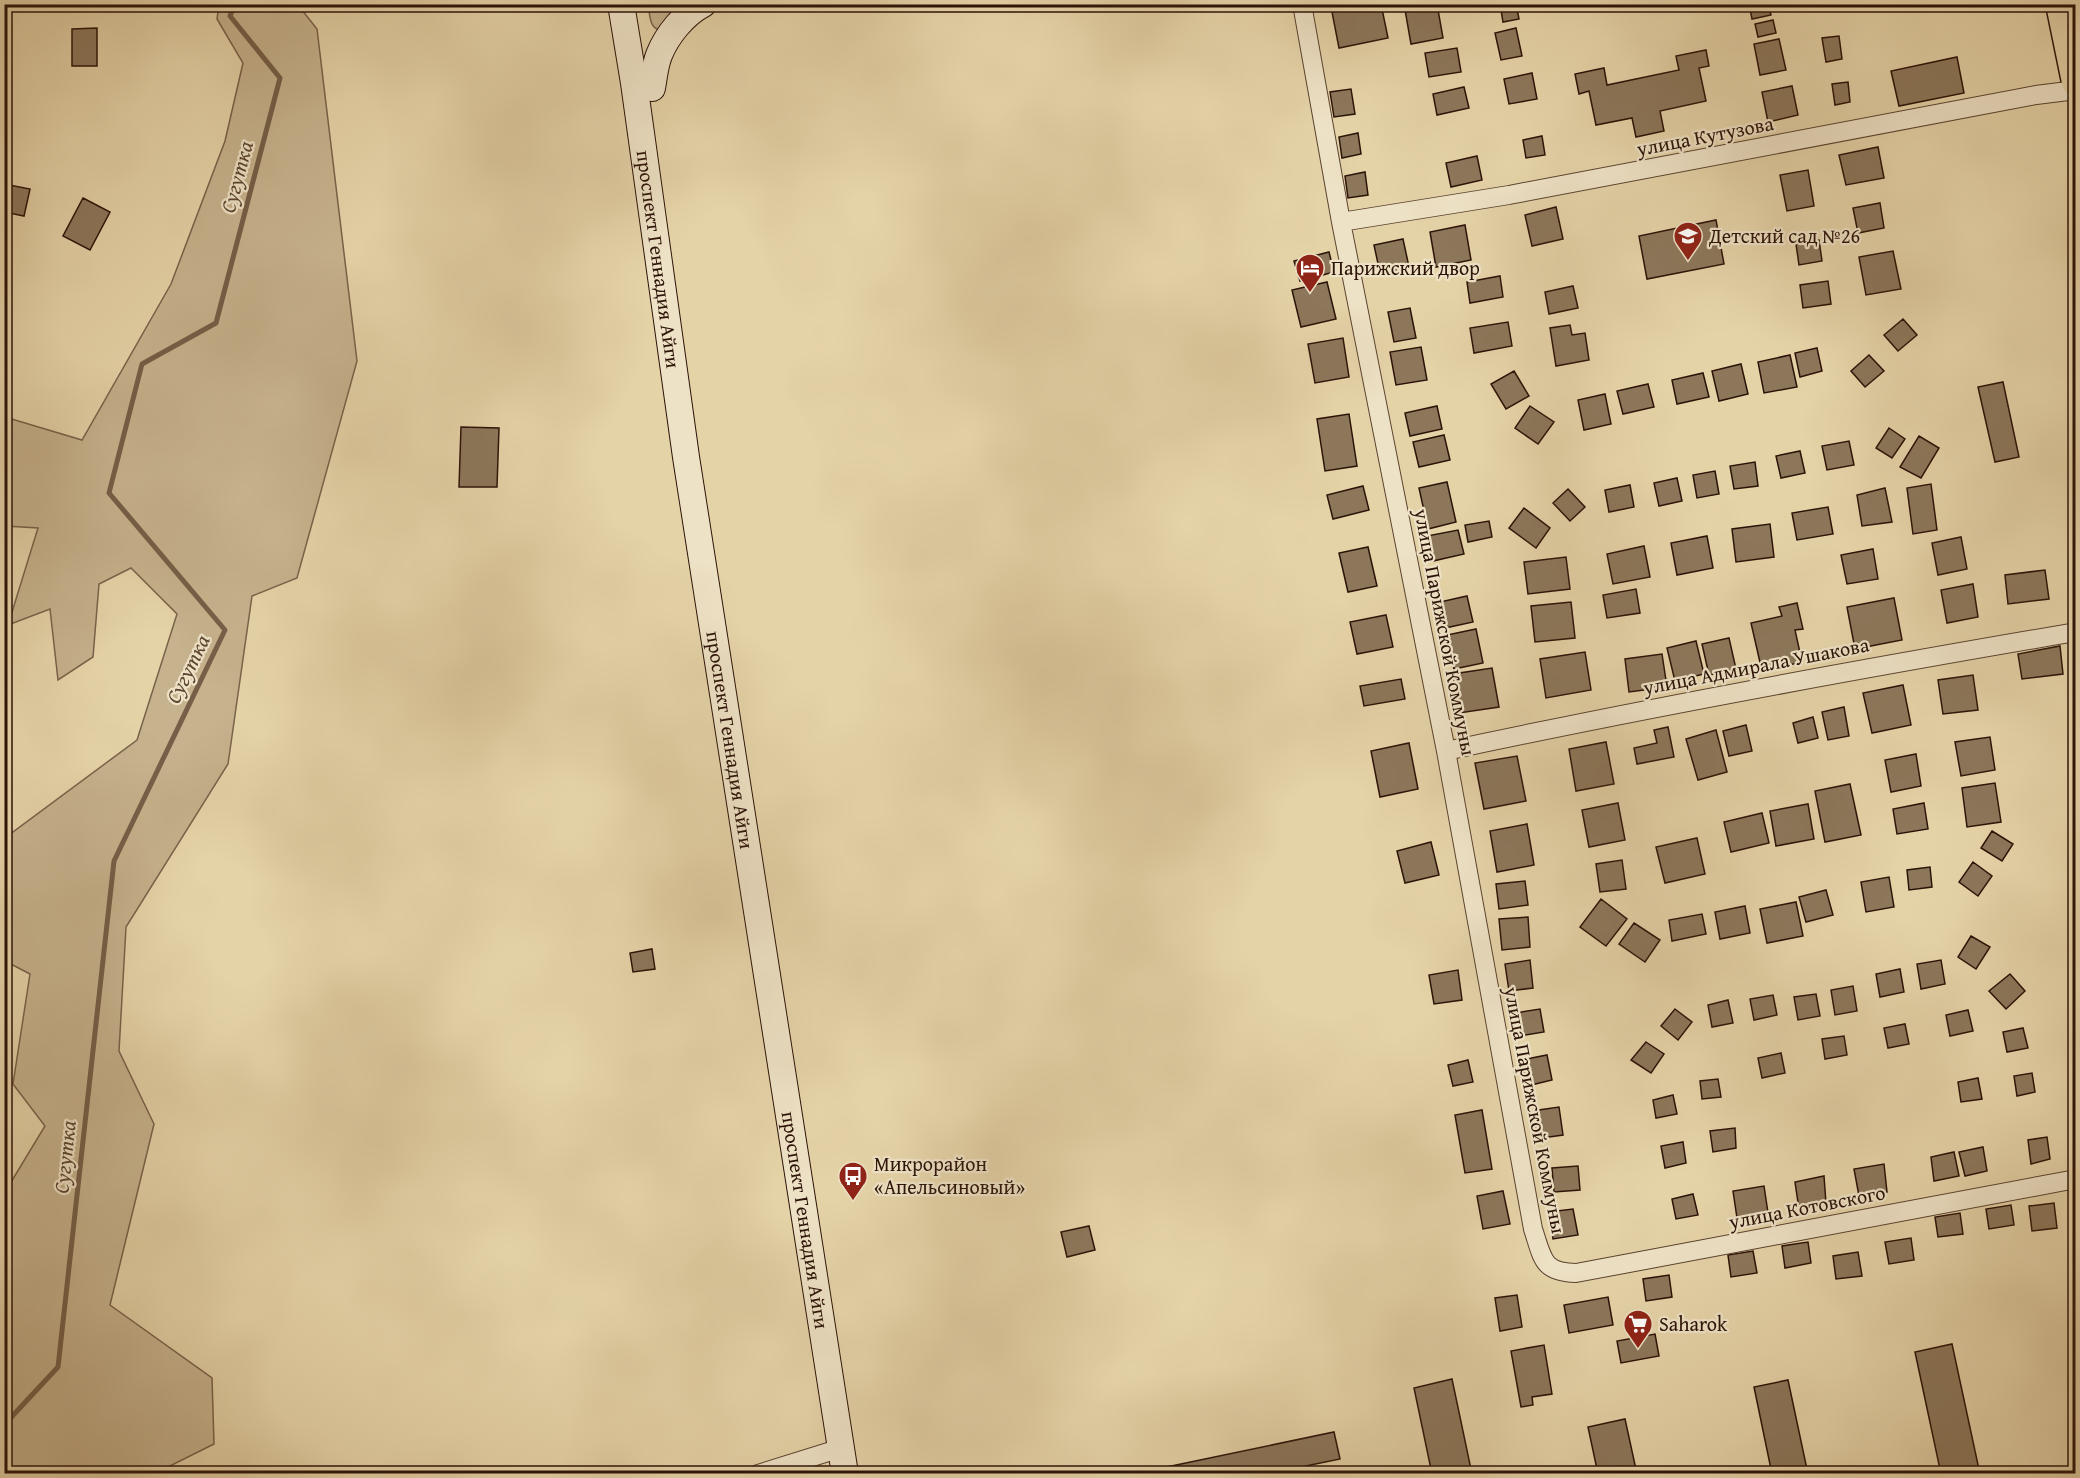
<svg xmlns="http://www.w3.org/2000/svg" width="2080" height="1478" viewBox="0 0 2080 1478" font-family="'Gentium Book Plus',serif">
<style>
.green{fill:#c6b28d;stroke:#79624a;stroke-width:1.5}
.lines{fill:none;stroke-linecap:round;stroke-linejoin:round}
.stream{stroke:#755f48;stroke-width:5}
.building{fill:#8c775b;stroke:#2c1308;stroke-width:1.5}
.street-casing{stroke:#5a4330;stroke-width:20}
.secondary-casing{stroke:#2c1308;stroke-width:28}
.primary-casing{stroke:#2c1308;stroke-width:31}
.street{stroke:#eee2c6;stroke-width:18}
.secondary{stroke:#eee2c6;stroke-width:26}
.primary{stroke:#e5d3a8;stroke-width:28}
.labels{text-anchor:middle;stroke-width:4.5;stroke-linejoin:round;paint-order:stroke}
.street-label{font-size:20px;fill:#2c1308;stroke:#eee2c6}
.poi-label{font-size:20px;fill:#2c1308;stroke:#eee2c6;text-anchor:start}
.water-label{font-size:21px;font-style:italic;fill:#5d4632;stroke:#eee2c6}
</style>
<rect width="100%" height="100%" fill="#e5d3a8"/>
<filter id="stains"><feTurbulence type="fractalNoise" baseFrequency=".00333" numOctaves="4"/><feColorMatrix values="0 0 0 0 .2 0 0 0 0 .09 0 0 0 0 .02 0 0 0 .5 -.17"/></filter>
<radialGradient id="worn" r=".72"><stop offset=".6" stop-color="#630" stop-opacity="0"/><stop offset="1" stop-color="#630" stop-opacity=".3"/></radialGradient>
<path class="green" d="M219,5H298L317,29L357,361L297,578L252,596L228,764L126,927L119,1051L154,1124L110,1305L212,1378L214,1444L156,1473H5V1192L45,1126L13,1084L30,974L5,961V838L137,740L177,614L131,568L99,584L93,657L58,680L50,609L8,625L38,528L5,526V417L82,440L171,284L225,141L243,63L217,19Z
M648,5H682L661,28L657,29C649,25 650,13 648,5Z"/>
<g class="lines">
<path class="stream" d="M4,1425L58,1367L114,861L225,630L109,493L142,364L216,323L280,78L230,16L235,4"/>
</g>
<path class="building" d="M1371,4H1381L1388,38L1339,48L1332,12Z
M1404,4H1437L1443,38L1411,44Z
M1500,4H1516L1519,19L1503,22Z
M1749,4H1768L1771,15L1752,19Z
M1773,20L1776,33L1758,37L1755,24Z
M97,28V66H72V29Z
M1516,28L1522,56L1501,60L1495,33Z
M1839,36L1842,59L1826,62L1822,38Z
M1779,39L1786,70L1760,75L1754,44Z
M1457,48L1461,72L1429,77L1425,53Z
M1706,50L1709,66L1699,68L1706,101L1660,111L1664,131L1636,137L1632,118L1596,125L1589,91L1579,94L1575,74L1604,68L1607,85L1679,70L1676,56Z
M1957,57L1964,93L1899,106L1891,71Z
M1532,73L1537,99L1509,104L1504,79Z
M1848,82L1850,102L1835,105L1832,84Z
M1792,86L1798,115L1768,122L1762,92Z
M1464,87L1469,108L1437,115L1433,94Z
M1351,89L1355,114L1334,117L1330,92Z
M1358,133L1361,154L1342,158L1339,137Z
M1542,136L1545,155L1526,158L1523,140Z
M1878,147L1884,178L1846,185L1839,155Z
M1477,156L1482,180L1451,187L1446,163Z
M1808,170L1814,206L1787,211L1780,175Z
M1365,172L1368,195L1348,198L1345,176Z
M4,184L30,189L24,216L4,212Z
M83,198L110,212L90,250L63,236Z
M1880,203L1884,228L1858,233L1853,208Z
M1556,207L1563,239L1532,246L1525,215Z
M1716,220L1724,264L1647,279L1639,236Z
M1465,225L1471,260L1436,267L1430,232Z
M1403,239L1409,267L1380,273L1374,245Z
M1819,240L1822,261L1799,265L1796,244Z
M1893,251L1901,289L1866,295L1859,257Z
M1329,252L1334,272L1300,281L1294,261Z
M1500,276L1503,297L1470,303L1467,282Z
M1828,281L1831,304L1803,308L1800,285Z
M1327,282L1336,319L1301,327L1292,290Z
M1573,286L1578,308L1549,314L1545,292Z
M1410,308L1416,338L1394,342L1388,312Z
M1903,319L1917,335L1898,351L1884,335Z
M1508,322L1512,346L1474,353L1470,328Z
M1570,325L1572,335L1585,333L1589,360L1556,366L1550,328Z
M1343,338L1349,377L1315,383L1308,344Z
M1421,347L1427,380L1396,385L1390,352Z
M1817,348L1822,371L1800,377L1795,353Z
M1790,355L1797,387L1764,393L1758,362Z
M1869,355L1884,371L1865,387L1851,371Z
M1741,364L1748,394L1719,401L1712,371Z
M1514,371L1529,396L1506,409L1491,384Z
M1703,373L1709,397L1677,404L1672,380Z
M2003,382L2019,457L1995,462L1978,387Z
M1648,384L1654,407L1623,414L1617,391Z
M1605,394L1611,424L1584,430L1578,400Z
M1437,406L1442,429L1410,436L1405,413Z
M1530,406L1554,422L1538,444L1515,428Z
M1349,414L1357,466L1325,471L1317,419Z
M461,427L499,428L497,487H459Z
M1889,428L1905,439L1892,458L1876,448Z
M1444,435L1450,460L1419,467L1413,442Z
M1919,436L1939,448L1921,478L1900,467Z
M1849,441L1854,465L1827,470L1822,446Z
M1800,451L1805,473L1781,478L1776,456Z
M1755,462L1758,486L1734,489L1730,466Z
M1715,471L1719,494L1697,498L1693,475Z
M1677,478L1682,501L1659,506L1654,483Z
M1447,482L1456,522L1428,529L1419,488Z
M1931,484L1937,530L1913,534L1907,488Z
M1630,485L1634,507L1609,512L1605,490Z
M1363,486L1369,510L1333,519L1327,495Z
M1885,488L1892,522L1862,526L1857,495Z
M1568,489L1585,507L1570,521L1553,503Z
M1828,507L1833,534L1797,540L1792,513Z
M1524,508L1550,528L1536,548L1509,528Z
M1489,521L1492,537L1468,542L1465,525Z
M1770,524L1774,557L1736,562L1732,529Z
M1458,530L1464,554L1433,561L1427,536Z
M1707,536L1713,568L1677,575L1671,543Z
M1961,537L1967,569L1938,575L1932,543Z
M1644,546L1650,577L1613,584L1607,554Z
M1368,547L1377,586L1348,592L1339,553Z
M1873,549L1878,579L1847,584L1841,555Z
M1566,557L1570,589L1528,594L1524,562Z
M2045,570L2049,599L2008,604L2005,575Z
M1973,584L1978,617L1947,623L1941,590Z
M1636,589L1640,613L1607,618L1603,595Z
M1467,596L1473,622L1445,628L1440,602Z
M1894,598L1902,640L1855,649L1847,607Z
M1571,602L1575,638L1535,642L1531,606Z
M1797,603L1803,629L1795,630L1802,662L1762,671L1751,623L1782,616L1779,607Z
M1386,615L1393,647L1357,654L1350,622Z
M1476,629L1483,663L1454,669L1447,635Z
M1729,638L1736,669L1709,675L1702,644Z
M1696,641L1704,674L1675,681L1667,648Z
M2060,646L2063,674L2022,679L2018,654Z
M1585,652L1591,690L1546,698L1540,659Z
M1662,654L1667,687L1629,692L1625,659Z
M1492,668L1499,707L1459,713L1453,674Z
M1973,675L1978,710L1943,714L1938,680Z
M1401,679L1405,699L1364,706L1360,686Z
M1903,685L1911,725L1872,733L1863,693Z
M1844,707L1849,736L1828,740L1822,712Z
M1813,717L1818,738L1798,743L1793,723Z
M1746,725L1752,751L1729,756L1723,731Z
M1668,727L1674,757L1637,764L1634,748L1657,743L1654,730Z
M1716,730L1727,772L1698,780L1686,739Z
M1990,737L1995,770L1961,776L1955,742Z
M1606,742L1614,784L1576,791L1569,749Z
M1409,743L1418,789L1380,797L1371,751Z
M1916,754L1921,786L1891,792L1885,760Z
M1517,756L1526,801L1484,809L1475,763Z
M1995,783L2001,822L1967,827L1962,788Z
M1850,784L1861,835L1825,842L1815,791Z
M1618,803L1625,840L1589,847L1582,810Z
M1924,803L1928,829L1897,834L1893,809Z
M1808,804L1814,839L1776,846L1770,811Z
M1762,813L1769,843L1731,852L1724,822Z
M1527,824L1534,865L1497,872L1490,831Z
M1992,831L2013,844L2002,861L1981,848Z
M1697,838L1705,874L1665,883L1656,847Z
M1431,842L1439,875L1405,883L1397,851Z
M1622,860L1626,889L1600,892L1596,864Z
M1973,862L1992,876L1978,896L1959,882Z
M1930,867L1932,887L1909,890L1907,870Z
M1889,877L1894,907L1866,912L1861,882Z
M1525,881L1528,905L1499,909L1496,884Z
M1826,890L1833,915L1806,922L1799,897Z
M1601,899L1627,919L1606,946L1580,927Z
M1796,902L1803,936L1767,943L1760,909Z
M1745,906L1750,933L1720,939L1715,912Z
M1702,914L1706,934L1672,941L1669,920Z
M1528,917L1530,947L1502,950L1499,919Z
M1634,923L1660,940L1645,962L1619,944Z
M1971,936L1990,947L1976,969L1958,957Z
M652,949L655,969L633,972L630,953Z
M1530,960L1533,988L1509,991L1505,964Z
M1941,960L1945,984L1921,989L1917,964Z
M1900,969L1904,992L1880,997L1876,974Z
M1458,970L1462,1000L1434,1004L1429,975Z
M2010,974L2025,991L2006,1009L1989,991Z
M1853,986L1857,1011L1835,1015L1831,990Z
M1816,994L1820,1016L1798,1020L1794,997Z
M1773,995L1777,1015L1754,1020L1750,999Z
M1728,1000L1733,1023L1712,1027L1708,1005Z
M1540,1009L1544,1032L1519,1036L1515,1013Z
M1675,1009L1692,1022L1678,1040L1661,1026Z
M1968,1010L1973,1031L1950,1036L1946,1015Z
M1905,1024L1909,1044L1888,1048L1884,1028Z
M2023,1028L2028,1048L2007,1052L2003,1032Z
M1844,1036L1847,1055L1825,1059L1822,1039Z
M1646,1042L1664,1054L1651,1073L1631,1060Z
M1781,1053L1785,1073L1762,1078L1758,1058Z
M1547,1055L1552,1080L1527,1086L1521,1060Z
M1468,1060L1473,1082L1453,1086L1448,1065Z
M2032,1073L2035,1092L2017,1096L2014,1076Z
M1978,1078L1982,1099L1961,1102L1958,1082Z
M1718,1079L1721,1097L1702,1099L1700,1081Z
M1673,1095L1677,1114L1656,1118L1653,1100Z
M1559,1107L1563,1135L1535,1139L1532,1111Z
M1482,1110L1492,1169L1465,1173L1455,1115Z
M1735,1128L1736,1148L1713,1152L1710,1131Z
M2047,1137L2050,1159L2031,1164L2028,1140Z
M1683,1142L1686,1163L1665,1168L1661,1146Z
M1983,1147L1987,1171L1965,1176L1959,1152Z
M1954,1152L1959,1176L1934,1181L1931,1157Z
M1884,1164L1887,1192L1859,1196L1854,1169Z
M1578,1166L1580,1190L1554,1192L1552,1168Z
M1824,1176L1826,1204L1799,1209L1795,1182Z
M1764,1186L1768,1213L1737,1218L1733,1191Z
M1503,1191L1510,1224L1483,1229L1477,1196Z
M1693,1194L1698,1215L1676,1219L1672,1199Z
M2054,1203L2057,1228L2032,1231L2029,1206Z
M2011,1205L2014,1225L1989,1229L1986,1209Z
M1573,1209L1578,1235L1553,1239L1549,1212Z
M1960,1213L1963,1234L1938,1237L1935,1217Z
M1089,1226L1095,1250L1067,1257L1061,1232Z
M1911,1238L1914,1260L1889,1264L1885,1242Z
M1808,1242L1811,1263L1785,1268L1782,1246Z
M1753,1251L1757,1273L1731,1277L1728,1255Z
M1858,1252L1862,1276L1836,1279L1833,1256Z
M1669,1275L1672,1297L1646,1301L1643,1279Z
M1517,1295L1522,1327L1500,1331L1495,1298Z
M1608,1297L1613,1325L1569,1333L1564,1305Z
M1655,1334L1659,1356L1621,1363L1617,1341Z
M1952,1344L1980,1474H1941L1915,1352Z
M1544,1345L1552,1394L1532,1397L1533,1405L1521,1407L1511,1351Z
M1452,1379L1472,1474H1432L1414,1388Z
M1788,1380L1808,1474H1772L1754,1387Z
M1625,1419L1637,1474H1598L1588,1427Z
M1334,1432L1340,1459L1267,1474H1133Z"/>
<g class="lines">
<g class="street-casing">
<path id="street" d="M1302,4L1341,222L1446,751L1533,1229C1543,1259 1542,1272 1576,1273L2076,1179
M1341,222L1509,195L2036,95L2076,90
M1446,751C1655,706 1865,668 2076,632
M758,1474L841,1448"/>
</g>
<g class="secondary-casing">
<g id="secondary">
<path id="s1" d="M621,4L634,83L686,457L845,1474"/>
<path d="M652,88C654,77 655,65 659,55C667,35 684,14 703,4"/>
</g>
</g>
<g class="primary-casing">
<path id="primary" d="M2060,4L2076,82"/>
</g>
<use href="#street" class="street"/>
<use href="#secondary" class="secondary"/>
<use href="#primary" class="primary"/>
</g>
<defs>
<g id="school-pin" transform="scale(1.5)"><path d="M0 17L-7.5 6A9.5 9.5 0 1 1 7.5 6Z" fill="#8f2418" stroke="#eee2c6"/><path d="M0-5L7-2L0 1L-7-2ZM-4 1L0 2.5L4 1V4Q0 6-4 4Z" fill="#fff"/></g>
<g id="hotel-pin" transform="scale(1.5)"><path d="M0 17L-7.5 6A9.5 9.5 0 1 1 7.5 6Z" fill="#8f2418" stroke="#eee2c6"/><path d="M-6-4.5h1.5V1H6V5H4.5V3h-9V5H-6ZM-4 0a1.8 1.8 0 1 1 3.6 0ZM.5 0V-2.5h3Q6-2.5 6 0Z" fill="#fff"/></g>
<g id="bus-pin" transform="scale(1.5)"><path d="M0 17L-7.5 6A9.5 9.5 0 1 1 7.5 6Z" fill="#8f2418" stroke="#eee2c6"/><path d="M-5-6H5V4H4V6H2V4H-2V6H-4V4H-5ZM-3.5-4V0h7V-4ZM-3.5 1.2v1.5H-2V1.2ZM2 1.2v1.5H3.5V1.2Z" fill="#fff"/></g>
<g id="supermarket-pin" transform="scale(1.5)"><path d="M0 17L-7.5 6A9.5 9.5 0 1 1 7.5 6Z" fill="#8f2418" stroke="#eee2c6"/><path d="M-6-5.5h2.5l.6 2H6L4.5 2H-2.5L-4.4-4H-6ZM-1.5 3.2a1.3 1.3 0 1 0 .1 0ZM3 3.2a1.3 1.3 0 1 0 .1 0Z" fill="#fff"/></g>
</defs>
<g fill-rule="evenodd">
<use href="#school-pin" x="1688" y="236"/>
<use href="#hotel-pin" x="1310" y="268"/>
<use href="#bus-pin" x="853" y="1176"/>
<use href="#supermarket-pin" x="1638" y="1324"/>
</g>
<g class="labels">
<g class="street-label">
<text transform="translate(1705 136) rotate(-11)" y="7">улица Кутузова</text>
<text dy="7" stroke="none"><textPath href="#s1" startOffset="258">проспект Геннадия Айги</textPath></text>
<text transform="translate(1445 632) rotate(79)" y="7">улица Парижской Коммуны</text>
<text transform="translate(1756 666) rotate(-11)" y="7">улица Адмирала Ушакова</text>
<text dy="7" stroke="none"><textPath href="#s1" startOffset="744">проспект Геннадия Айги</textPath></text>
<text transform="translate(1535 1110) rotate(79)" y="7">улица Парижской Коммуны</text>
<text transform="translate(1807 1207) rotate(-11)" y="7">улица Котовского</text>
<text dy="7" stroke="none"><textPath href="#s1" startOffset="1230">проспект Геннадия Айги</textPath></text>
</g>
<g class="poi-label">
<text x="1709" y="243">Детский сад №26</text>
<text x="1331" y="275">Парижский двор</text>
<text x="874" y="1171">Микрорайон<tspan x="874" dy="23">«Апельсиновый»</tspan></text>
<text x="1659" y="1331">Saharok</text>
</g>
<g class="water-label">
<text transform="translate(237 177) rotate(-75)" y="7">Сугутка</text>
<text transform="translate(188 669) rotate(-64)" y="7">Сугутка</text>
<text transform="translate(65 1157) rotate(-84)" y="7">Сугутка</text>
</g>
</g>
<rect width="2080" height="1478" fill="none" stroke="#e5d3a8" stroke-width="24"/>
<rect x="6" y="6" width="2068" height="1466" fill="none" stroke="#2c1308" stroke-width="3"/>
<rect x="12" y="12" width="2056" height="1454" fill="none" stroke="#2c1308" stroke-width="1.5"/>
<rect width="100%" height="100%" filter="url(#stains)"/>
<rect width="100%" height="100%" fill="url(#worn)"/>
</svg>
